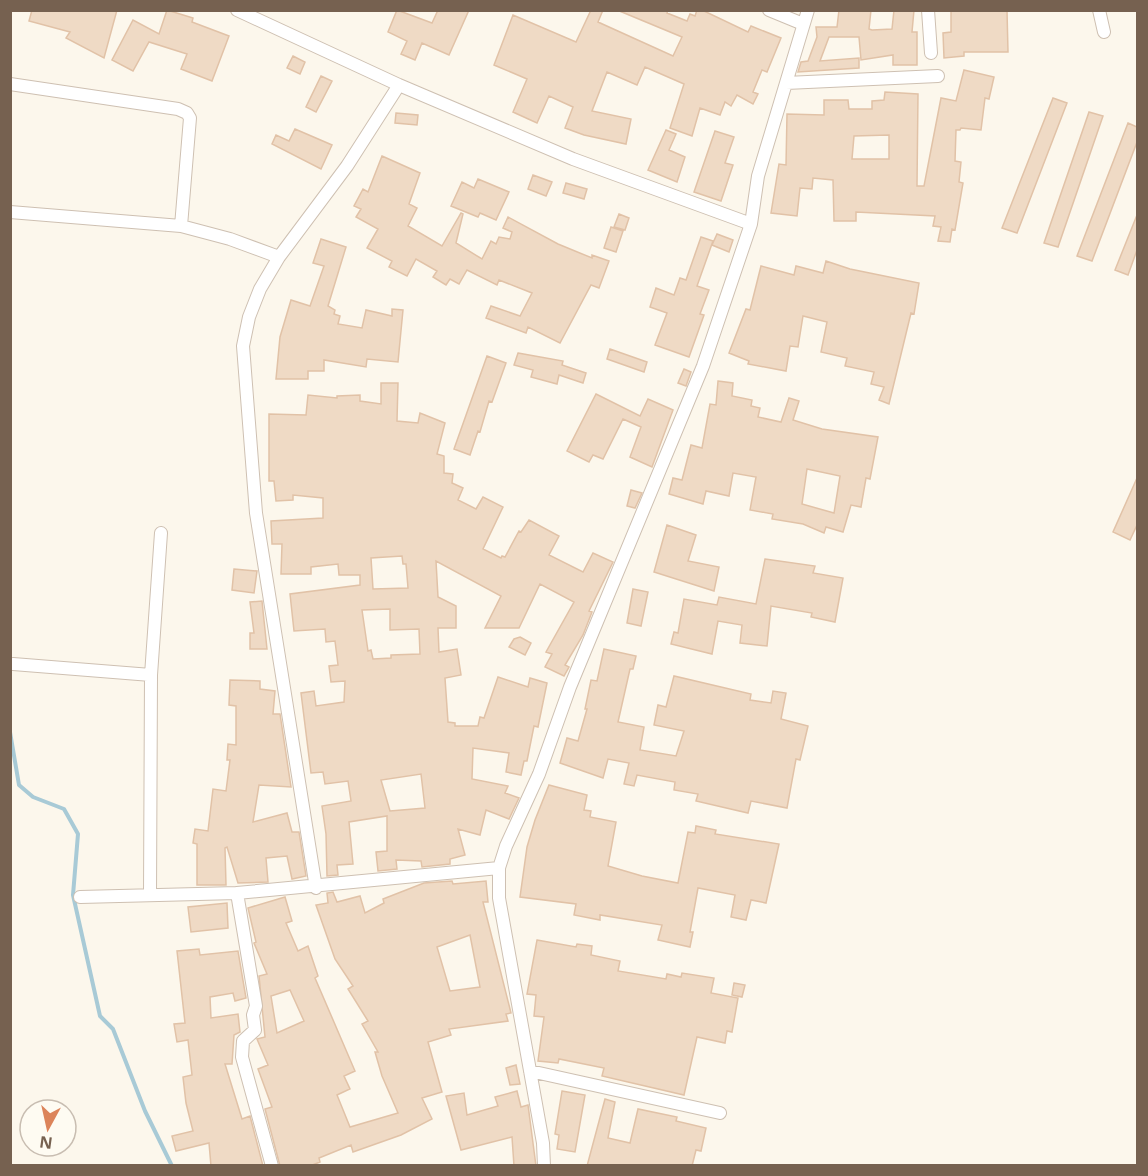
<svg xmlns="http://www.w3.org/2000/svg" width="1148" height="1176" viewBox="0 0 1148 1176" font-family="'Open Sans',sans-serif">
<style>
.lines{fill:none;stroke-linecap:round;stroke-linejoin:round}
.stream{stroke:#a8cad6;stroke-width:4}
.building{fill:#efdac5;stroke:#e1c2a7;stroke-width:1.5;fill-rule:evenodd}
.minor-casing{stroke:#cec0b2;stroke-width:14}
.minor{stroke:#fff;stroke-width:12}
</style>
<rect width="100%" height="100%" fill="#fcf7ec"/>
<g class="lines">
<path class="stream" d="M10,732L19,785L33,797L64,809L78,834L73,895L100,1016L113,1029L145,1111L172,1166"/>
</g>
<path class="building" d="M32,10H117L104,58L66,38L70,32L29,21Z
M167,10L193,18L192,22L229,36L212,81L181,69L187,54L149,42L133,71L112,60L133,20L159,34Z
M397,10L432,23L438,10H469L449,55L422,43L415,60L401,54L407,41L388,32Z
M591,10H603L598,22L673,56L682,37L617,10H668L667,13L687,21L690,14L695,16L697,10H702L748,32L751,26L781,38L767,72L762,70L753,92L758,94L753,104L737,95L731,106L725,102L720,115L700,108L692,136L670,128L684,84L645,67L637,85L607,72L592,111L631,119L626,144L584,135L565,128L573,107L549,96L537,123L513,112L527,79L494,65L513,15L576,42Z
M839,10H871L869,29L872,30L892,29L894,10H914L912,32H917V65H893V55L861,60L859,37H829L820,61L859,58V68L798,72L801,62L808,61L817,37L816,27H837Z
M951,10H1007L1008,52H964V56L944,58L943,33L951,32Z
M293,56L305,62L300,74L287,68Z
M964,70L994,77L989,99L985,98L981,130L961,128L960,130H956L955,161L961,162L959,182L963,183L955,230L952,229L950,242L938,241L941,227L933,226L935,216L856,212V221H834L833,180L813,178L812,189L800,188L797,216L771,213L779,164L786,165L787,114L824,115V100H848L849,109H872V101L884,100L885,92L918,94L917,186H924L941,98L956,101ZM889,135V159H852L854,136Z
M321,76L332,81L316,112L306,107Z
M1053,98L1067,103L1017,233L1002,228Z
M1089,112L1103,116L1058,247L1044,243Z
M396,113L418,115L417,125L395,123Z
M1128,123L1137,127V142L1092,261L1077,256Z
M295,129L332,145L321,169L272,144L276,135L289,141Z
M666,130L676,134L669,150L685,157L677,182L648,170Z
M715,131L734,137L725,163L733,165L721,201L694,192Z
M382,156L420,173L409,204L417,208L408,226L442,246L461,213L463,214L456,243L482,259L491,241L496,244L499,237L510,239L512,232L503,228L508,217L558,244L592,258V255L609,261L599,288L591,285L560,343L528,327L526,333L486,318L491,306L520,316L532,293L499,280L497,285L467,270L459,284L450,279L446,285L433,277L437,271L416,259L407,276L389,267L392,261L367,248L378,229L356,217L361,209L354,206L363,189L368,192Z
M533,175L552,182L546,196L528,189Z
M478,179L509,192L496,220L480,213L478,217L451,206L462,182L474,188Z
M566,183L587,189L584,199L563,193Z
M619,214L629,218L625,230L614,227Z
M1137,215V250L1128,275L1115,270Z
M611,227L623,231L616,252L604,248Z
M717,234L733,240L729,252L712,245Z
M701,237L713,241L697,286L709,290L700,314L704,315L689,357L655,345L667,313L650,307L656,288L674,295L680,278L686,280Z
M321,239L346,247L328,306L335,310L334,314L340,316L338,324L362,328L366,310L392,316V309L403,310L398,362L367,359L366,367L324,360V371H308V379H276L280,337L291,300L310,306L324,266L313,263Z
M826,261L850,269L919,283L914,314L911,313L889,404L879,400L884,387L871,384L874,372L845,366L847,358L821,352L827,322L803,316L798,347L790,346L786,371L748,364L749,361L729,353L746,309L750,310L761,266L794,275L796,266L823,273Z
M610,349L647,362L644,372L607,359Z
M518,353L563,361L562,365L586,373L583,383L559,375L557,384L531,377L533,370L514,365Z
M487,356L506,363L492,402L489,401L480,432L478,431L470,455L454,449Z
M684,369L691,372L686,386L678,383Z
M718,381L733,383L732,396L752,400L751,406L760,408L758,417L781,422L789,398L799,401L793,420L822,429L878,437L870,479L866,478L861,507L851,505L843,532L826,527L824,533L803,524L772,519L773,514L750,510L756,477L733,473L729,496L706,491L703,504L669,494L673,478L682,480L691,445L702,448L710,404L716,405ZM807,469L840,476L834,513L802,504Z
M381,383H398L397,421L418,423L420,413L445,423L437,454L444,456V473L453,474L452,483L463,488L458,500L476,509L483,497L503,507L483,549L501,558L502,556L505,557L519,531L521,532L529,520L559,536L549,555L583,572L593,553L613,562L589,611L592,612L583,635L565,665L569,667L564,676L545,667L552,654L546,652L574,602L540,584L519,628H485L501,596L436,561L438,597L456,606V628H438L439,652L457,649L461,675L445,678L448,722L455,723V726H478L480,717L484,718L498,677L528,687L530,678L547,683L538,727L534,726L527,761H524L521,775L506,772L509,753L473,748L472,779L508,786L505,793L519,798L509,819L486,810L480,835L458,829L465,855L450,859V864L422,867L421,861L396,860L397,869L378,871L376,852L387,851V816L349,822L353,864L337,865L338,875L327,876L326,834L322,806L351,801L348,781L325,784L323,772L311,773L301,693L314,691L316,706L344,702L345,681L331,682L329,666L338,665L335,641L326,642L325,629L294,631L290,594L360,585V575H339L338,564L311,567V574H281L282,544H272L271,521L323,518V498L293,495V500L276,501L274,481H269V414L306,415L308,395L337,398V396L360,395V401L381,404ZM402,556L403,564H406L408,588L373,589L371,558ZM390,609V630L419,629L420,654L391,655V658L373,659L371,650L368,651L362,610ZM421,774L425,808L390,811L381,780Z
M596,394L640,416L648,399L673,410L652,467L630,457L641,427L623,419L603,459L593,455L589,462L567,451Z
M1137,478V525L1130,540L1113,532Z
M631,490L642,493L635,508L627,506Z
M667,525L696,535L688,561L719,567L714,591L654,572Z
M765,559L815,566L813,573L843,578L835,622L811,617L812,613L771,606L767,646L740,643L742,625L718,621L712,654L671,644L674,632L678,633L684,599L717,605L719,597L756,604Z
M234,569L257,571L254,593L232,590Z
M633,589L648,592L641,626L627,623Z
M262,601L267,649H250V633H254L250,602Z
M520,637L531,643L525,655L509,647L514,639Z
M604,649L636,656L633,669H630L618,722L644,727L640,750L676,756L684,731L654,725L658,705L666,707L674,676L751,694L750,700L771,703L773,691L786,693L781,719L808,726L800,760L796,759L787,808L751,801L748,813L696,801L698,794L674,790L675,782L637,775L634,786L624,784L629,763L608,759L603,778L560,763L567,738L578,741L587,709H585L591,680L597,681Z
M230,680L260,681V689L275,691L273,714H280L291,787L259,785L253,822L287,813L292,832H299L306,876L292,879L287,856L266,858L268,882L238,883L227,847L225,848L226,885H197V844L193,843L195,829L208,831L213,789L226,791L230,760H227L228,744L236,745V706L229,705Z
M549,785L587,795L584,810L591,811L590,817L616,822L608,866L642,876L678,883L688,832L695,833L696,826L716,830L715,834L779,844L766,903L751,900L746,920L731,917L735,895L698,888L690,932H693L690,947L658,940L662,925L600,915V920L574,915L576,904L520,897L527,847L535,820Z
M452,881L453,884L486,881L488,902H483L511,1013L506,1014L508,1021L449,1029L451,1035L428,1042L442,1092L422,1098L432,1119L401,1135L353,1152L351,1145L319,1158L320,1162L310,1166H280L265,1109L272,1107L258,1069L268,1065L257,1039L265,1037L259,976L267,974L254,943L256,942L248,908L285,897L292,921L286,923L298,951L308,946L318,976L315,978L355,1071L344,1076L350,1089L337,1095L350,1127L398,1113L382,1076L375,1052H378L362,1024L368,1021L348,989L353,986L335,959L316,905L328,903L327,893L333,892L337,902L360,896L365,913L384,903L383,899L424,883ZM470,935L480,987L450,991L437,947ZM290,990L304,1021L277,1033L271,996Z
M227,903L228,928L191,932L188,907Z
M537,940L576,947L577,944L592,946L591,955L620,961L618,971L666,979L667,974L681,977L682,973L714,978L711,993L738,998L732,1032L727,1031L725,1043L697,1037L684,1095L602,1076L604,1068L559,1059L558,1063L538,1061L544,1017L534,1016L536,995L527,994Z
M199,949L200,955L238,951L246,998L235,1001L233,993L210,997L211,1018L238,1014L240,1032L234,1035L232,1064H225L242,1119L250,1116L263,1166H211L209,1143L176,1151L172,1136L193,1131L186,1103L183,1077L192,1075L188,1040L177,1042L174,1024L185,1023L177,951Z
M734,983L745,985L742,997L732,995Z
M516,1065L520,1084L510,1085L506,1068Z
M517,1091L521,1107L528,1105L536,1166H514L512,1137L461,1150L446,1096L464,1093L467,1115L498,1106L495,1097Z
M562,1091L585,1095L575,1152L557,1149L559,1135L555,1134Z
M605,1099L615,1102L608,1138L630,1143L638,1109L677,1117L676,1121L706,1128L701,1151L696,1150L692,1166H587Z"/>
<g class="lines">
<g class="minor-casing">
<path id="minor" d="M237,10L399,85L573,159L751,224
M769,10L803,24
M928,10L931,53
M1099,10L1104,32
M786,83L938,76
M10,84L178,109L187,113L190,118L181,226
M10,212L181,226L230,239L279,257
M13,664L151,675
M316,888L256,513L243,346L249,317L260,289L279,257L347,166L399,85
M237,893L256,1006L253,1015L255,1030L243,1041L242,1057L272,1166
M150,895L151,675L161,533
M80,897L237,893L499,868
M530,1071L720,1113
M544,1166L543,1143L499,898V868L506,846L539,774L570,687L703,366L751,224L758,176L808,10"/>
</g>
<use href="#minor" class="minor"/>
</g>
<rect width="1148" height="1176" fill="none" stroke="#766150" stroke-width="24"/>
<g transform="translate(48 1128) rotate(188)"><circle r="28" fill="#fefbf2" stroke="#c8bdb1" stroke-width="1.5"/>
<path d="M0-4.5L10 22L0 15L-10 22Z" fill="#dc845a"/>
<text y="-9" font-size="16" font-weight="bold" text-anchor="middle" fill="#766150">N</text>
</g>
</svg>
